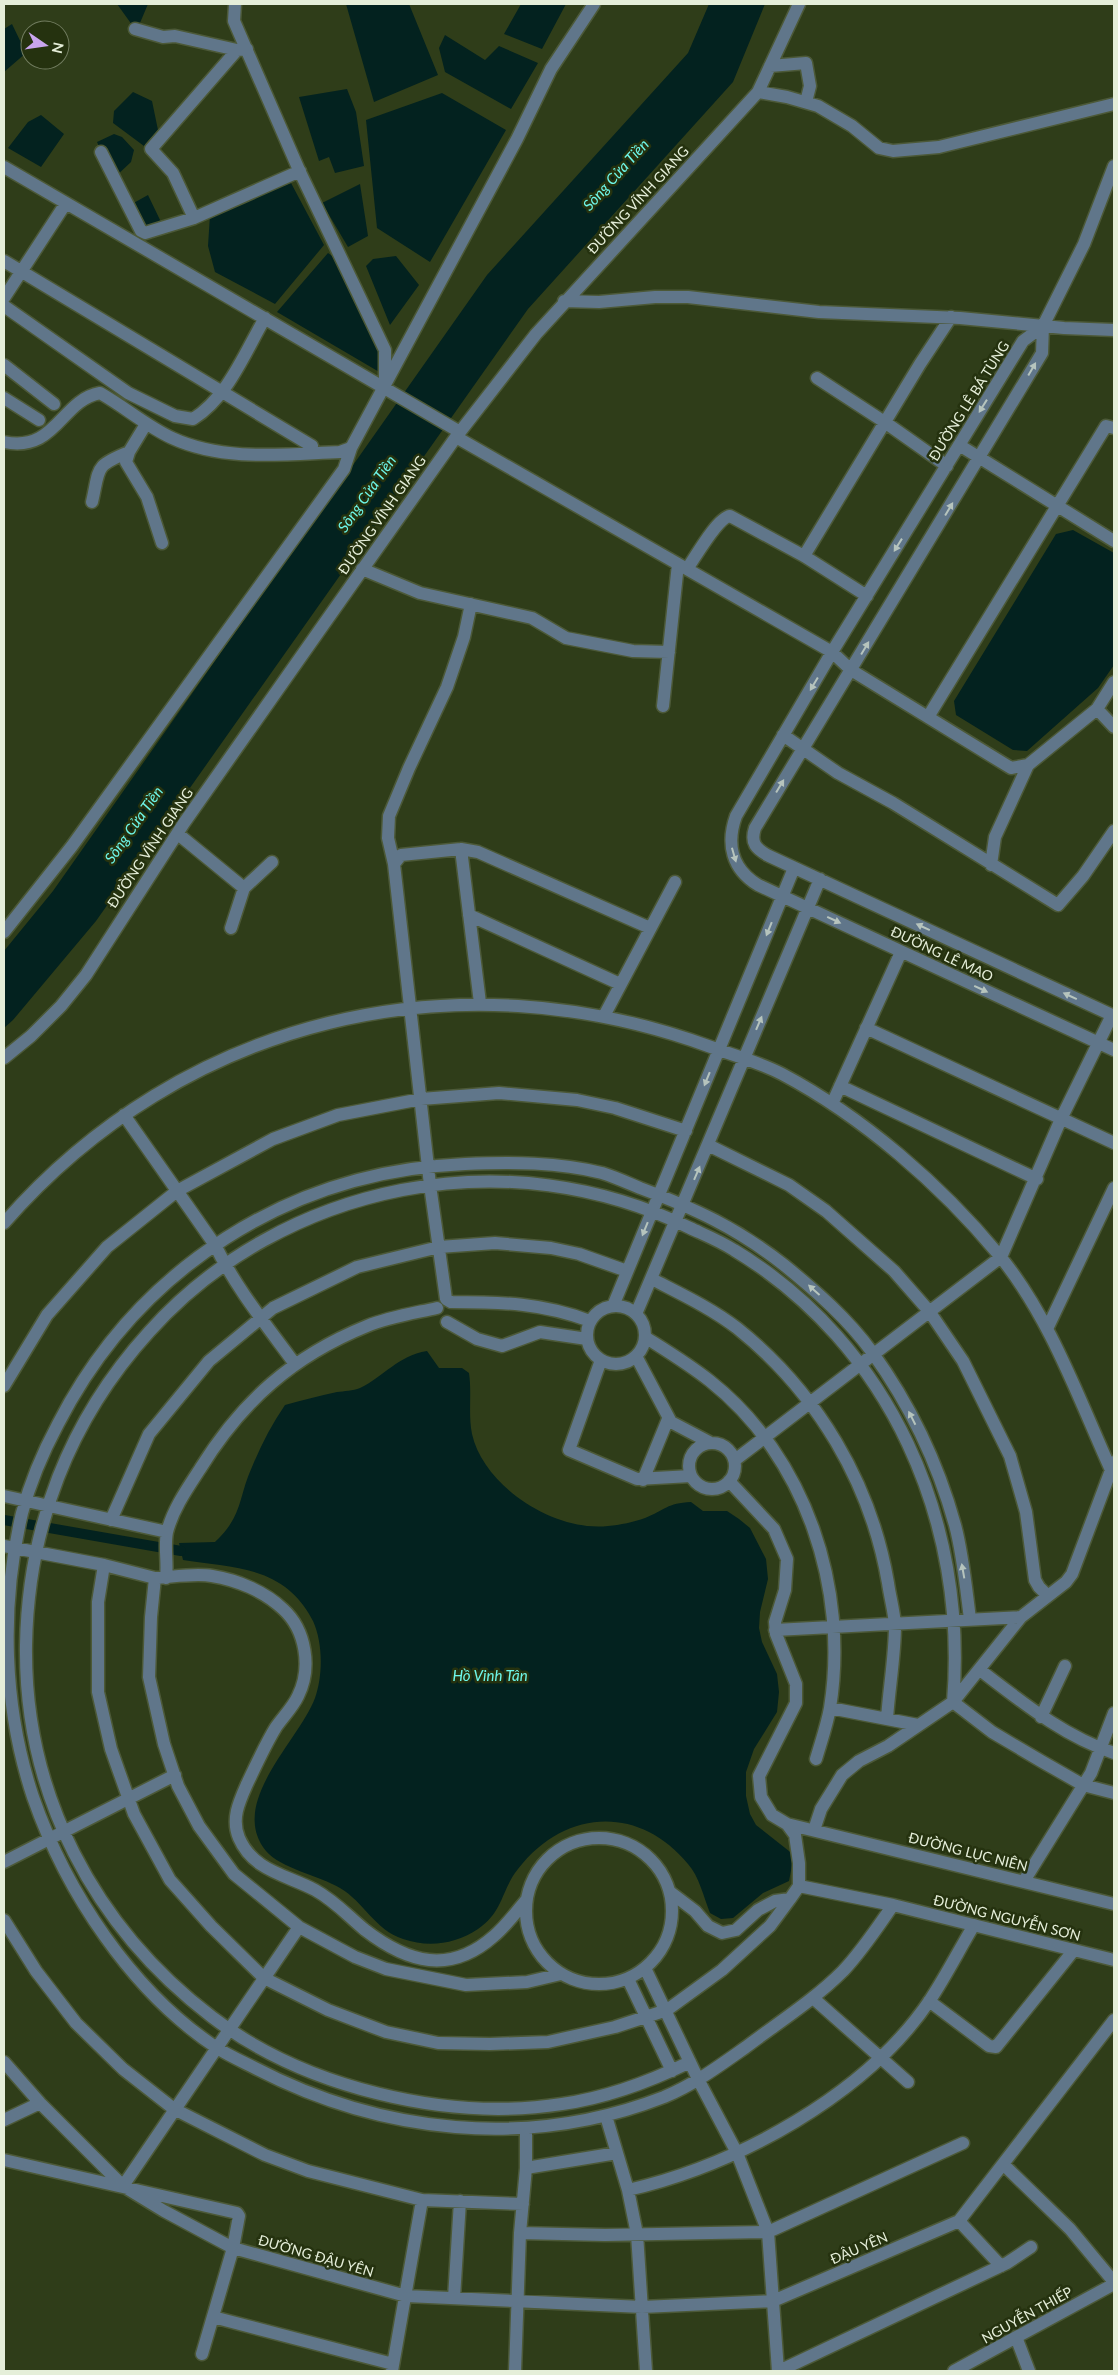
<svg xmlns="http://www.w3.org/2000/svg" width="1118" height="2375" viewBox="0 0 1118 2375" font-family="Lato,sans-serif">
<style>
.water{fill:#03221f}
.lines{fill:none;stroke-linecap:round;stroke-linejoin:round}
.canal{stroke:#03221f;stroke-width:10}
.minor-casing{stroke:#4c5938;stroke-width:15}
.minor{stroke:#60768a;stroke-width:12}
.oneway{fill:#b6c4bd}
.labels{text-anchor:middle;stroke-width:5;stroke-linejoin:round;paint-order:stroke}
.street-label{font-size:14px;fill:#e5eed9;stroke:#25320f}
.water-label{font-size:15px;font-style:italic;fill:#6ef7ea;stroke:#25320f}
</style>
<rect width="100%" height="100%" fill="#2f3d19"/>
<path class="water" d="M117,4H148L137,30L135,29Z
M346,4H409L438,75L374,102Z
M521,4H566L542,49L504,34Z
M709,4H765L733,82L528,309L96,921L13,1020L4,1028V951L53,891L487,275L688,53Z
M12,24L26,53L4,72V29Z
M445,35L485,60L499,46L538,63L511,109L445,72L439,48Z
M347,89L356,112L364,166L335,173L329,157L319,161L299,97Z
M133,92L152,101L158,130L144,146L113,123L114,111Z
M442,93L506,130L430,262L377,228L366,120Z
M41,115L64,134L41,167L8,148L28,122Z
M114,134L122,137L134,150L131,162L114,178L97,142Z
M291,183L324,245L275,304L215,272L208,246L210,215Z
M360,184L368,236L348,247L322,203Z
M148,195L161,222L144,227L130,205Z
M328,253L335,258L382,351L381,373L277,312Z
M396,256L419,285L390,325L366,266L373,259Z
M1073,530L1114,553V665L1098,688L1027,751L1013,750L956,715L954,701L1056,534Z
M427,1351L439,1368H462L469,1373C472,1393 468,1414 472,1434C484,1487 555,1532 608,1526C620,1525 634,1522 645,1518C665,1510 667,1503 691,1502L703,1511H727L739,1519L750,1528L766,1559L768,1579L760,1612L759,1628L762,1642L777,1674L779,1692L777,1712L754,1749L746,1772V1796L750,1814L756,1825L794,1855L789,1881L763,1893L733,1918L721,1919L710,1913C704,1898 699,1876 688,1864C639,1804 564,1809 518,1869C501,1890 504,1911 478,1929C455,1944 429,1948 403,1939C375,1930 364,1902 340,1888C320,1876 280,1868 266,1851C227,1803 299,1741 315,1698C323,1675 323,1643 313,1621C302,1599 284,1582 260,1574C240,1566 206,1564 183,1560L179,1543L215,1542C243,1516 238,1498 252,1467C261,1445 272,1424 285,1405C302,1400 319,1396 337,1392C344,1391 353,1391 360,1388C385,1376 397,1356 427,1351Z"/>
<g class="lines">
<path class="canal" d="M4,1520L181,1551"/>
<g class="minor-casing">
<path id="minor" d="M235,4L234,21L299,170L385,350V385
M135,29L163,37L175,36L237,50
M770,66L806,63L810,86L806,102
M758,92L787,97L818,106L852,126L879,148L893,151L939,147L1114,104
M101,152L141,231L145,233L194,218L300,171
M1114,166L1084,244L1043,326L1042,353L755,828C750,843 756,849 769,856L1114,1016
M4,167L460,432
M194,218L173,173L151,149L237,50L247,49
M4,261L312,446
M4,298L66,203
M564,301L599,302L655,297H688L819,312L960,318L1064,328L1114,330
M4,306L128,393L175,416L193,419C228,397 245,352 265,318
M1043,326L1023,341L832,652L736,816C726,844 732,869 758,885L1114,1050
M4,365L54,404
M817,378L886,423L947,466
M4,398L39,420
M146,424L129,452L126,462L147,497L162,543
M456,437L832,652L851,670L1011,768L1028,765
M4,442C56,453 61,400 100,393C125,407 146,426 172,438C224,462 285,454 340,452L351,448L517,139L551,69L594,4
M959,445L1114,541
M92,502C100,467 94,466 129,452
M804,556L920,364L951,317
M362,569L420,593L532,618L566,638L633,651L669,652
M687,569C695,558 717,518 730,516L804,556L867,596
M663,706L678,564
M1097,709L1114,727
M928,717L1106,426L1114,428
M783,735L838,773L893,803L1058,905L1083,876L1114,831
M178,834L244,888
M461,849L480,1003
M394,864L388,838L389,816L409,768L447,687L464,637L471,604
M991,865L995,837L1028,765L1097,709L1114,682
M469,915L620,984
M231,928L244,888L272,862
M4,932L72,846L344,469L351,448
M604,1016L675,882
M866,1028L1114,1143
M4,1058L31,1036L61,1006L86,975L184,823L319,631L456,437L536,334L758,92L799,4
M840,1086L1037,1179
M832,1104L901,952
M124,1115L215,1245C236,1288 267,1326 295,1364
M708,1145L789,1185L826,1211L894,1271L929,1311L963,1361L1010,1456L1026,1512L1035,1580L1039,1587L1047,1595
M4,1223C183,1018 456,953 711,1047C735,1056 759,1062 782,1074C863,1117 941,1185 999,1255C1050,1317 1078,1397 1111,1470
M652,1279C681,1294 711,1308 737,1328C817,1392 871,1483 888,1583C890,1597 894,1611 895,1625C895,1656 889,1688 887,1719
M587 1335a29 29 0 1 1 58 0a29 29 0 1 1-58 0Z
M613,1306L794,868
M636,1314L820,879
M590,1321C542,1303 502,1302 451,1302L446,1299L430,1185L394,864L401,855L461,849L478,852L650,928
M447,1322L477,1339L502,1346L540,1332L587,1339
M1047,1329L1114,1188
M645,1337C667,1351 690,1365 710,1381C806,1457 849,1589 830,1708C827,1725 821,1742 816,1759
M636,1356L671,1422L709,1442
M601,1360L569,1450L637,1479L691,1476
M4,1386L47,1315L107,1247L177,1191L273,1139L338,1115L421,1099L499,1093L577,1100L615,1108L686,1131
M689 1466a23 23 0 1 1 46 0a23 23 0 1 1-46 0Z
M735,1460L1001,1257L1061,1119L1112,1015
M643,1480L668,1419
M4,1496L167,1532
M111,1520L149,1434L209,1361L273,1308L357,1267L439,1247L495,1243L551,1248L579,1254L627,1271
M4,1546L104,1565L155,1578L151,1617L149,1677L164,1744L178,1786L199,1826L234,1874L299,1927L355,1957L386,1969L466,1985L527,1982L561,1974
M104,1565L98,1602V1692L111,1749L134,1814L170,1880L211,1926L264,1978L328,2010L386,2032L438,2043L490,2044L548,2042L615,2027L667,2010L722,1970L770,1926L790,1899
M155,1578C173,1577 195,1573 212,1576C237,1580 264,1591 283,1609C306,1630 312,1668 298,1696C293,1707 283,1717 276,1727C265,1745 256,1765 247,1784C239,1802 231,1819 239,1838C253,1871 287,1875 315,1890C335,1901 348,1916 365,1930C408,1963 450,1975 494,1936C506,1926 517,1911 527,1899
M166,1578C168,1563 164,1547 167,1532C173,1509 187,1489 200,1469C242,1401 293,1356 367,1326C389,1317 415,1313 437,1308
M775,1630L1021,1617
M980,1670C1022,1702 1063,1736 1114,1753
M830,1708L918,1725
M1041,1717L1065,1666
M787,1824L1114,1904
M814,1830L821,1809L842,1775L859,1761L888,1746L953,1702L1021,1617L1066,1582L1072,1574L1114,1462
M526 1911a73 73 0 1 1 146 0a73 73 0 1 1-146 0Z
M4,1862L175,1775
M1024,1881L1091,1773L1114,1713
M799,1886L893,1905L1114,1960
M670,1892L695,1911L708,1926L722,1933L736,1930L758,1910L775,1901L790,1899L799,1886V1863L795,1835L787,1824L772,1815L761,1797L759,1776L796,1703V1684L776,1634L775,1622L785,1590L787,1559L774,1529L729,1481
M893,1905C877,1928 862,1951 843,1971C814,2000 779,2022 746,2047C719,2066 695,2084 664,2097C528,2150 381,2134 253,2067C241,2061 228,2055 217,2048C132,1992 66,1892 33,1797C3,1707 0,1606 22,1513C30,1483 43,1452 58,1424C138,1268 290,1171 465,1164C511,1162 558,1162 602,1173C615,1177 628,1183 640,1188C696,1209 737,1228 784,1265C816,1291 848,1319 872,1352C909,1403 938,1464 955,1525C963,1555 966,1588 970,1619
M4,1920L36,1971L76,2023L123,2069L174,2109L265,2155L308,2171L422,2200L523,2204
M645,1968L699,2081L737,2153L768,2232L778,2371
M628,1979L672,2071
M813,1998L908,2082
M929,2001L989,2046L996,2047L1074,1950
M4,2062L40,2103L123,2186L164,2211L233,2248L406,2296L642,2307L773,2301L959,2221L1114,2020
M690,2062C651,2081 605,2098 562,2104C446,2122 304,2087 212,2017C94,1927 24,1794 26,1645C28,1527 69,1420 149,1332C215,1258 305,1209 402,1190C500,1171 600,1184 690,1228C705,1235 720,1241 734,1250C891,1345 968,1522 953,1702L992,1732L1041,1761L1083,1785L1114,1793
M606,2116L628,2190L637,2234L646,2371
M4,2120L40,2103
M4,2160L237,2213L239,2216L233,2248L202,2354
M1003,2164L1070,2229L1114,2282
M526,2168L617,2153
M123,2186L299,1927
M628,2190C737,2165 866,2095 930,2000C946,1976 959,1950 974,1925
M959,2221L1001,2266
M520,2233L605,2235L768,2232L963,2143
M454,2298L460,2201
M213,2317L393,2364
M1016,2337L1029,2371
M392,2371L422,2200
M515,2371L520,2233L526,2168V2128
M779,2371L1007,2263L1031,2247
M954,2371L1114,2284"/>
</g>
<use href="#minor" class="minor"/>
</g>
<defs><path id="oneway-solid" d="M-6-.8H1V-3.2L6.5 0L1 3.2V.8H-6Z" transform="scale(1.25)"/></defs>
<g class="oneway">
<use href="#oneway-solid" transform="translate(1032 369) rotate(-60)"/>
<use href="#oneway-solid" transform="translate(983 406) rotate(122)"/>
<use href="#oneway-solid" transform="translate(949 509) rotate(-59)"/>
<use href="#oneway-solid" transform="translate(898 545) rotate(122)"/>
<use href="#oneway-solid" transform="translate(865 648) rotate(-59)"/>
<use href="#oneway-solid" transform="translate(814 684) rotate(121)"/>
<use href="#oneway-solid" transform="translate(780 786) rotate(-59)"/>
<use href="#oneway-solid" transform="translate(734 855) rotate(74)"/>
<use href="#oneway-solid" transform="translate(834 920) rotate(25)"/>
<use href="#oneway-solid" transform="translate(923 927) rotate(-155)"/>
<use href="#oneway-solid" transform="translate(769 929) rotate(112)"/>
<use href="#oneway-solid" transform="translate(981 989) rotate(25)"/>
<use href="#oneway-solid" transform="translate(1070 996) rotate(-155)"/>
<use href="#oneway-solid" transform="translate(759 1023) rotate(-67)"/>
<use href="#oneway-solid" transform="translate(707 1079) rotate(112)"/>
<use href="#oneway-solid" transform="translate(697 1173) rotate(-67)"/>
<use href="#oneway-solid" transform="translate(645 1229) rotate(112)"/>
<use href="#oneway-solid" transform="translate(814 1290) rotate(-138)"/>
<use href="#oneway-solid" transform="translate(912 1418) rotate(-117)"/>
<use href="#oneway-solid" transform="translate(963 1571) rotate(-100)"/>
</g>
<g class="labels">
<g class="street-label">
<text transform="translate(638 200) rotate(-47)" y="5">ĐƯỜNG VĨNH GIANG</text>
<text transform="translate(969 401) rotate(-58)" y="5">ĐƯỜNG LÊ BÁ TÙNG</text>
<text transform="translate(382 515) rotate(-55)" y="5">ĐƯỜNG VĨNH GIANG</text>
<text transform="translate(150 848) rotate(-56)" y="5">ĐƯỜNG VĨNH GIANG</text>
<text transform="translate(942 954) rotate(25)" y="5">ĐƯỜNG LÊ MAO</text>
<text transform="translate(968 1852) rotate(14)" y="5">ĐƯỜNG LỤC NIÊN</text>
<text transform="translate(1007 1918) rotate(14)" y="5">ĐƯỜNG NGUYỄN SƠN</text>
<text transform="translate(859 2248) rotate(-23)" y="5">ĐẬU YÊN</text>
<text transform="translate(316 2256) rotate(16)" y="5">ĐƯỜNG ĐẬU YÊN</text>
<text transform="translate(1027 2315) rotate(-29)" y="5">NGUYỄN THIẾP</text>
</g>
<g class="water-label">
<text transform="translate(616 175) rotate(-48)" y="5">Sông Cửa Tiền</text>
<text transform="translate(367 494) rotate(-55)" y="5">Sông Cửa Tiền</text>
<text transform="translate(134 825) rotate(-55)" y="5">Sông Cửa Tiền</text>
<text x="490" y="1681">Hồ Vinh Tân</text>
</g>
</g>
<rect width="1118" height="2375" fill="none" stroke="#e5eed9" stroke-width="10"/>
<g transform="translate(45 45) rotate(103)"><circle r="24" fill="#25320f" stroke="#727d60"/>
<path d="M0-4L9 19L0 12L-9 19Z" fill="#c9a5ee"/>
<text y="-8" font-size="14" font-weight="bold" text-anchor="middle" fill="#e5eed9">N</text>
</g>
</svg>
